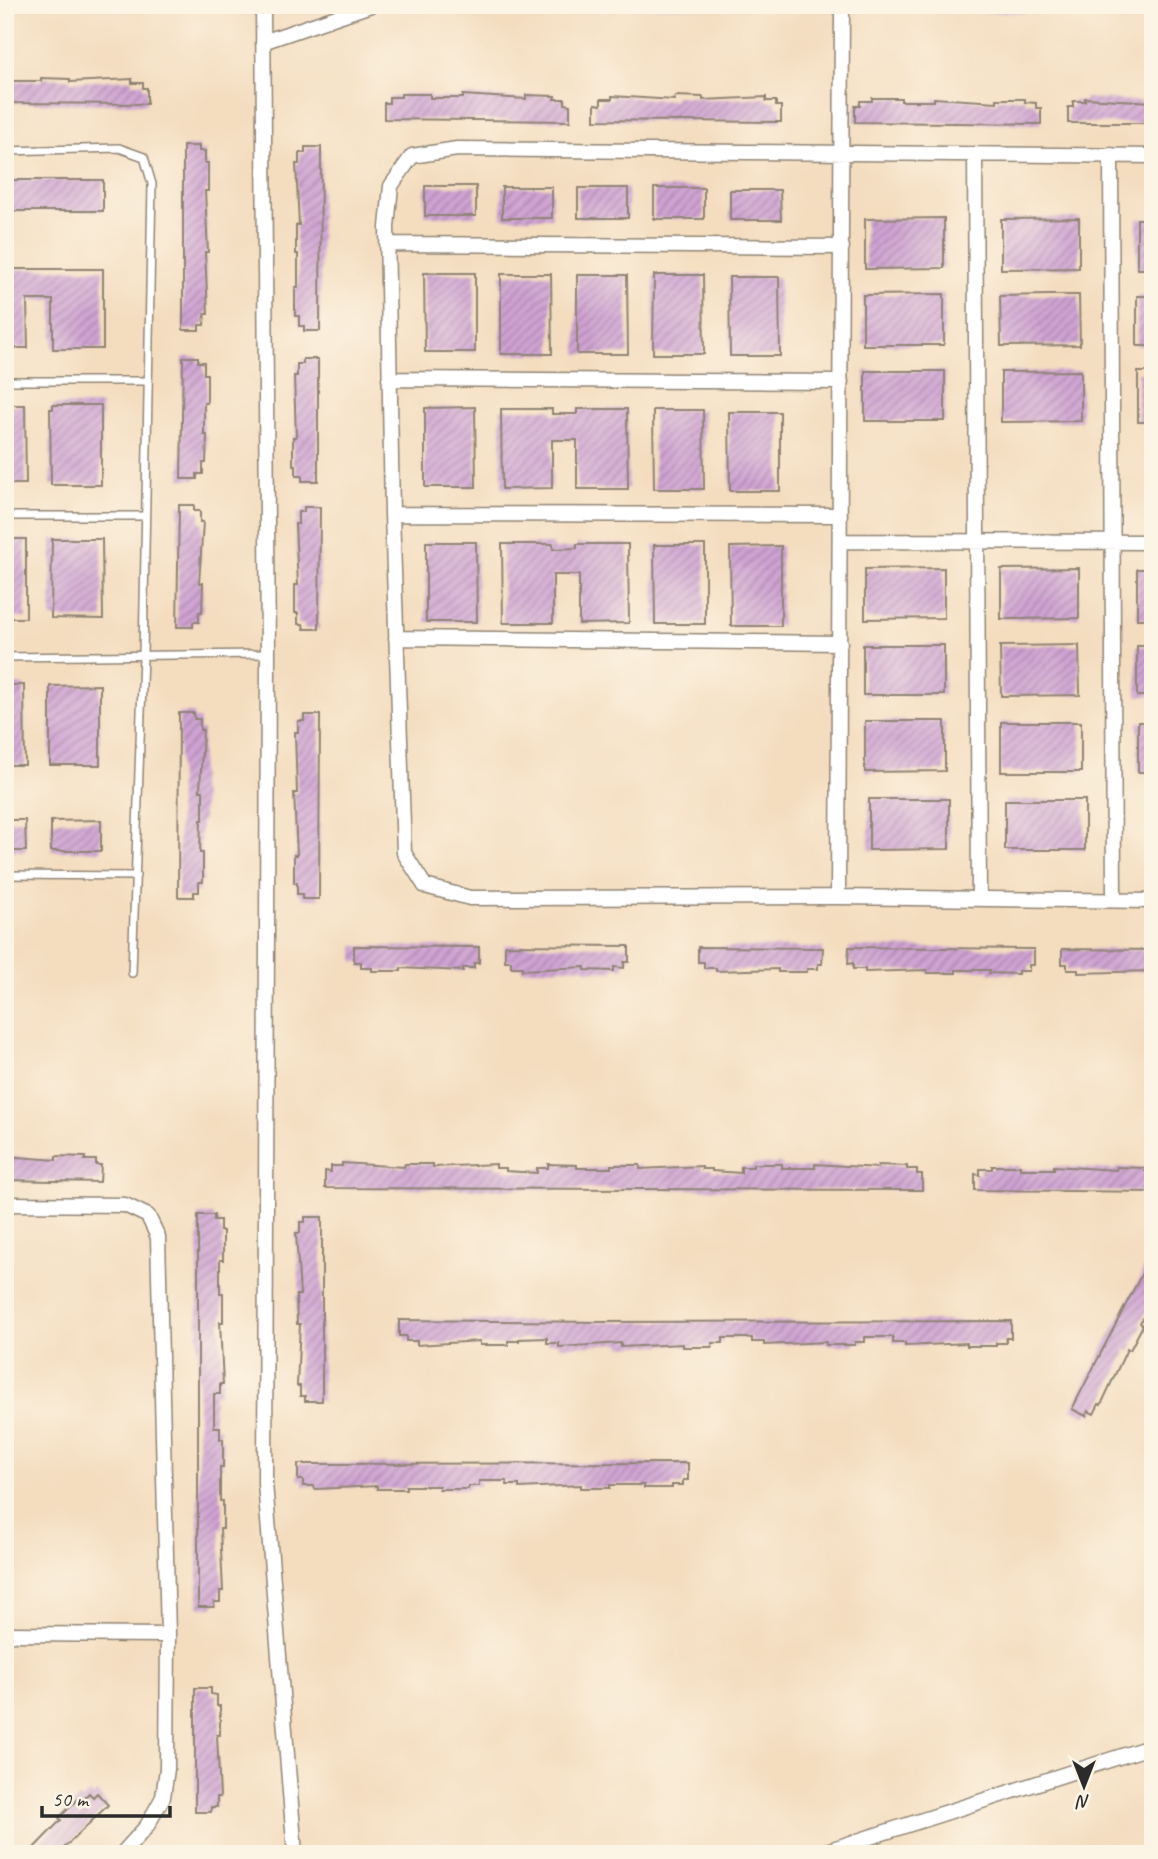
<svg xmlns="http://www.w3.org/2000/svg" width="1158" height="1859" viewBox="0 0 1158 1859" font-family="Caveat,sans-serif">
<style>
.industrial{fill:url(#industrial-furrows)}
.building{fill:url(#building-hatch)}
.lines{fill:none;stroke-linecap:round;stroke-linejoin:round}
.lane-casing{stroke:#908475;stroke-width:10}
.street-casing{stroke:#908475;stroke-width:17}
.lane{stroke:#fff;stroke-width:7}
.street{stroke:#fff;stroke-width:14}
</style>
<defs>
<pattern id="industrial-furrows" width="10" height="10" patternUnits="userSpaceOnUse" patternTransform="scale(1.75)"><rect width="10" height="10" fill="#cebed1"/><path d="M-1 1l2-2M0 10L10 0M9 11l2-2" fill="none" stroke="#b1a3b4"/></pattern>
<pattern id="building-hatch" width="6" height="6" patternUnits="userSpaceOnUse" patternTransform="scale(1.75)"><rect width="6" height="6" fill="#cfa3d3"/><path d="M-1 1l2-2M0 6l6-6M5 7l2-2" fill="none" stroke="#a885ab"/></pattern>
</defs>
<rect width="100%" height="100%" fill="#fcf5e5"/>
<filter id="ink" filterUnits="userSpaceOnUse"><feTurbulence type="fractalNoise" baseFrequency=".0143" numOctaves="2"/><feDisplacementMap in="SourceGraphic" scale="14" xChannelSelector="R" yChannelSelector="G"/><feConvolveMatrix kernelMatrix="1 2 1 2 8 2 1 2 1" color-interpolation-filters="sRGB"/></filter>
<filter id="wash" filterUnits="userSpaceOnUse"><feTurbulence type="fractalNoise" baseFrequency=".00686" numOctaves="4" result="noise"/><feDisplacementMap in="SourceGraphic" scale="28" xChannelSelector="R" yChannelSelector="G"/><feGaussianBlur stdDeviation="1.57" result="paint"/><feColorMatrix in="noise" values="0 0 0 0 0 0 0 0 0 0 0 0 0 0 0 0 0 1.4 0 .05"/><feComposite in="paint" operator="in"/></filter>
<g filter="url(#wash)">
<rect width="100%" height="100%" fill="#f4ddbf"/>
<path class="industrial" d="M513,5H1153V15Z"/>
<g id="blocks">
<path class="building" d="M41,78L70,79V82L132,79V83H143V88H147V104L5,103V81H41Z
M401,94H430V98H463V95L526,99V95L555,96L554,99H565V104L570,105V121L384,119V103H389V97H401Z
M612,96L674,100L675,96L703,97V100L766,97V101H776V106H781V122L595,120V104L601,105V99H612Z
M872,98H901V101H934V98L997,102V99H1025V102L1036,103V108H1041V124L855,122V106H860V101H872Z
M1085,98L1153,102V123H1068V107H1073V101H1085Z
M183,146H199V151H205V163H208V191H205L208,252H205L208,314H205L204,325H199V330H183Z
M305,147H321L320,331H304V326H299V316H295V287H298V254H296V225H299L296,164H299V153H305Z
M5,180H103V211H5Z
M425,186H476V216H425Z
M502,187H552V218H502Z
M578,188H628V218H578Z
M654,188H704V219H654Z
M730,190H780L781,220H730Z
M944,218V268L865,269V219Z
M1079,218V268L1001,269V219Z
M1137,219H1153V269H1137Z
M5,269H103V349H53V300H27L28,348H5Z
M424,273H475V352H425Z
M501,274H551L552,354H501Z
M577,275H627L628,354H577Z
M654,275H703L704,354H653Z
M729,277H779L780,356H730Z
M944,294V345H863V295Z
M1049,295H1079L1080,345L1001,346L1000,296Z
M1137,296H1153V346H1137Z
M183,357H198V362H204V374H207V403H204V435H207L206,463H203V474H197V479H181Z
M303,359H318V481H302V476H296V465H293V437H296L294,376H297V364H303Z
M865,371H945V421H865Z
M1081,371V421L1001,422V372Z
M1138,372H1153V422H1138Z
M5,405H25L26,484H5Z
M53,405H101V485H51L50,409H53Z
M475,407L476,487H425V408Z
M501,409H552V414H577V409H627L628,489H577V440H552V488L502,489Z
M653,410H703L704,489H654Z
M729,412H780V491H730Z
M179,505H194V511H200V522H203L199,583H203L202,612H199V622H193V627H177Z
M304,507H320L319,629H304L303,624H298V613H295V585H298L295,524H298V512H304Z
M5,539H26V618H5Z
M52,539H102L103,619L51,618Z
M426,542H476L477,622H426Z
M502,544H553V549L577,548V544H628L629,623L579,624V575H553V623H503Z
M654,545H705V624H655Z
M781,546V626H731L730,547Z
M944,568V618L865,619V569Z
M1079,568V618L1001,619V569Z
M1137,569H1153V619H1137Z
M863,645H944V695H863Z
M1079,645L1080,695L1001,696L1000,646Z
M1137,646H1153V696H1137Z
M5,685H24L25,765H5Z
M100,685V765H50V686Z
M179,713H194V719H200V730H203L200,791H203V820H201L200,853H203V882H199V892H194V897H178Z
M304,715H320L319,899H302V894H297V883H294V855H297L294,793H297L295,732H298V721H304Z
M865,721H945V771L865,772Z
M1001,722H1081V772H1001Z
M1138,722H1153V772H1138Z
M869,799H949V849L869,850Z
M1005,800H1085V850H1005Z
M5,820H25L26,851H5Z
M101,820V851H51V821Z
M505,945L629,946V962H624V968L614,967V971L585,970V967L522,970V967H511V961H505Z
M354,946L479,947V963H474V968H463V971L401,968V971H372V968H361V962H354Z
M698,947L823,948L822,964H818V969H807V972H778V969L716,971V968H704V962H698Z
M849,947L1034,949V965H1029V971H1018V974L989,973L990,970H956V973H927V970L865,972V969H853V963L848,964Z
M1062,949L1153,950V971L1078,973V970H1067V964H1062Z
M5,1156L56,1160V1156L85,1157V1160H96V1165H101L100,1182L5,1180Z
M342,1163L404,1167L405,1164H433V1167L496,1164V1168H506V1171L537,1173V1168H548V1164L577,1165V1168H611V1165H640V1169L702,1166V1169H712V1171L741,1173V1167H753V1164H782V1168H815V1164L878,1168V1165L907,1166V1169H917V1174H922V1190L325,1188V1171L331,1172V1166H342Z
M992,1166H1020V1169H1054V1166L1116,1170L1117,1167L1145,1168V1171H1153V1192L975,1190V1174L980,1175V1169H992Z
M198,1215H214V1220H220V1231H223V1260H220V1293H223V1322H220L223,1384H220V1394H214V1427H220V1439H223V1467H220V1501H223V1529H220L223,1591H220V1602H214V1607H198Z
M305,1217H322V1401H305V1396H300V1386H297L300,1324H297L296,1295H300L296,1233H300V1222H305Z
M1153,1252V1299L1140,1323L1143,1325L1130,1350L1127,1349L1101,1405L1099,1404L1094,1414L1088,1411L1086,1416L1072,1409Z
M399,1320L603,1322L1011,1321V1338H1006V1343H996V1346H967V1343L905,1346V1343H893V1337H865V1342H855V1345H826V1342L764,1345V1342H752V1338H723V1343H712V1347H683V1344L621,1347V1343L559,1347V1343H547V1338L519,1339V1341H508V1345H480V1341L417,1345V1341H406V1336H399Z
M688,1463V1480H683V1485H672V1488H644V1485H610V1488H581V1485L519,1488V1485H507V1481H479V1486H468V1489H439V1486H406V1489H377V1486L315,1489L314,1486H303V1480H298V1464Z
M195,1688H211V1694L217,1695V1706H220V1735H217L220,1797H217V1807H211V1812H195Z
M89,1793L93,1797L97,1793L108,1805L58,1854H28L61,1820L59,1818L79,1798L82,1800Z"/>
</g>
</g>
<g filter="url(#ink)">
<use href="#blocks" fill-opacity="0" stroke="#908475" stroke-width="2"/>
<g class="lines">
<g class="lane-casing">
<path id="lane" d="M5,151L119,148L144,157L152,184L143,656L132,973
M5,381H147
M5,516H144
M5,657L268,654
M5,875L136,876"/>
</g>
<g class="street-casing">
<path id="street" d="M263,5L268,654L265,1483L295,1854
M263,42L371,5
M975,154L979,899
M1111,155L1114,900
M1153,156L457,149L412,156L391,186L387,227L392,514L404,853L425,886L470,898L838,897L1153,901
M387,244L842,247
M389,379L841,382
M392,514L840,515
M840,541L1153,542
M396,638L840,643
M838,897L842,5
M5,1204L125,1205L148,1216L158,1237L168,1635L167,1769L163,1797L147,1826L122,1854
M5,1634L168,1635
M817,1854L1153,1746"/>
</g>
<use href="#lane" class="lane"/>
<use href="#street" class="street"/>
</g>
</g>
<rect width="1158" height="1859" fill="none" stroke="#fcf5e5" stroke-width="28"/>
<g transform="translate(1084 1786) rotate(180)" stroke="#fcf5e5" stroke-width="5" paint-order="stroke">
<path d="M0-5L12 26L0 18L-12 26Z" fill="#2b2b2b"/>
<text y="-10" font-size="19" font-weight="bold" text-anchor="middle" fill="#2b2b2b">N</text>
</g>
<path d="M42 1806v10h128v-10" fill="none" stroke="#2b2b2b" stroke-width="3.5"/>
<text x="52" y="1806" font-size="21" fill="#2b2b2b" stroke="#fcf5e5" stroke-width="5" paint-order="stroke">50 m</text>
</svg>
